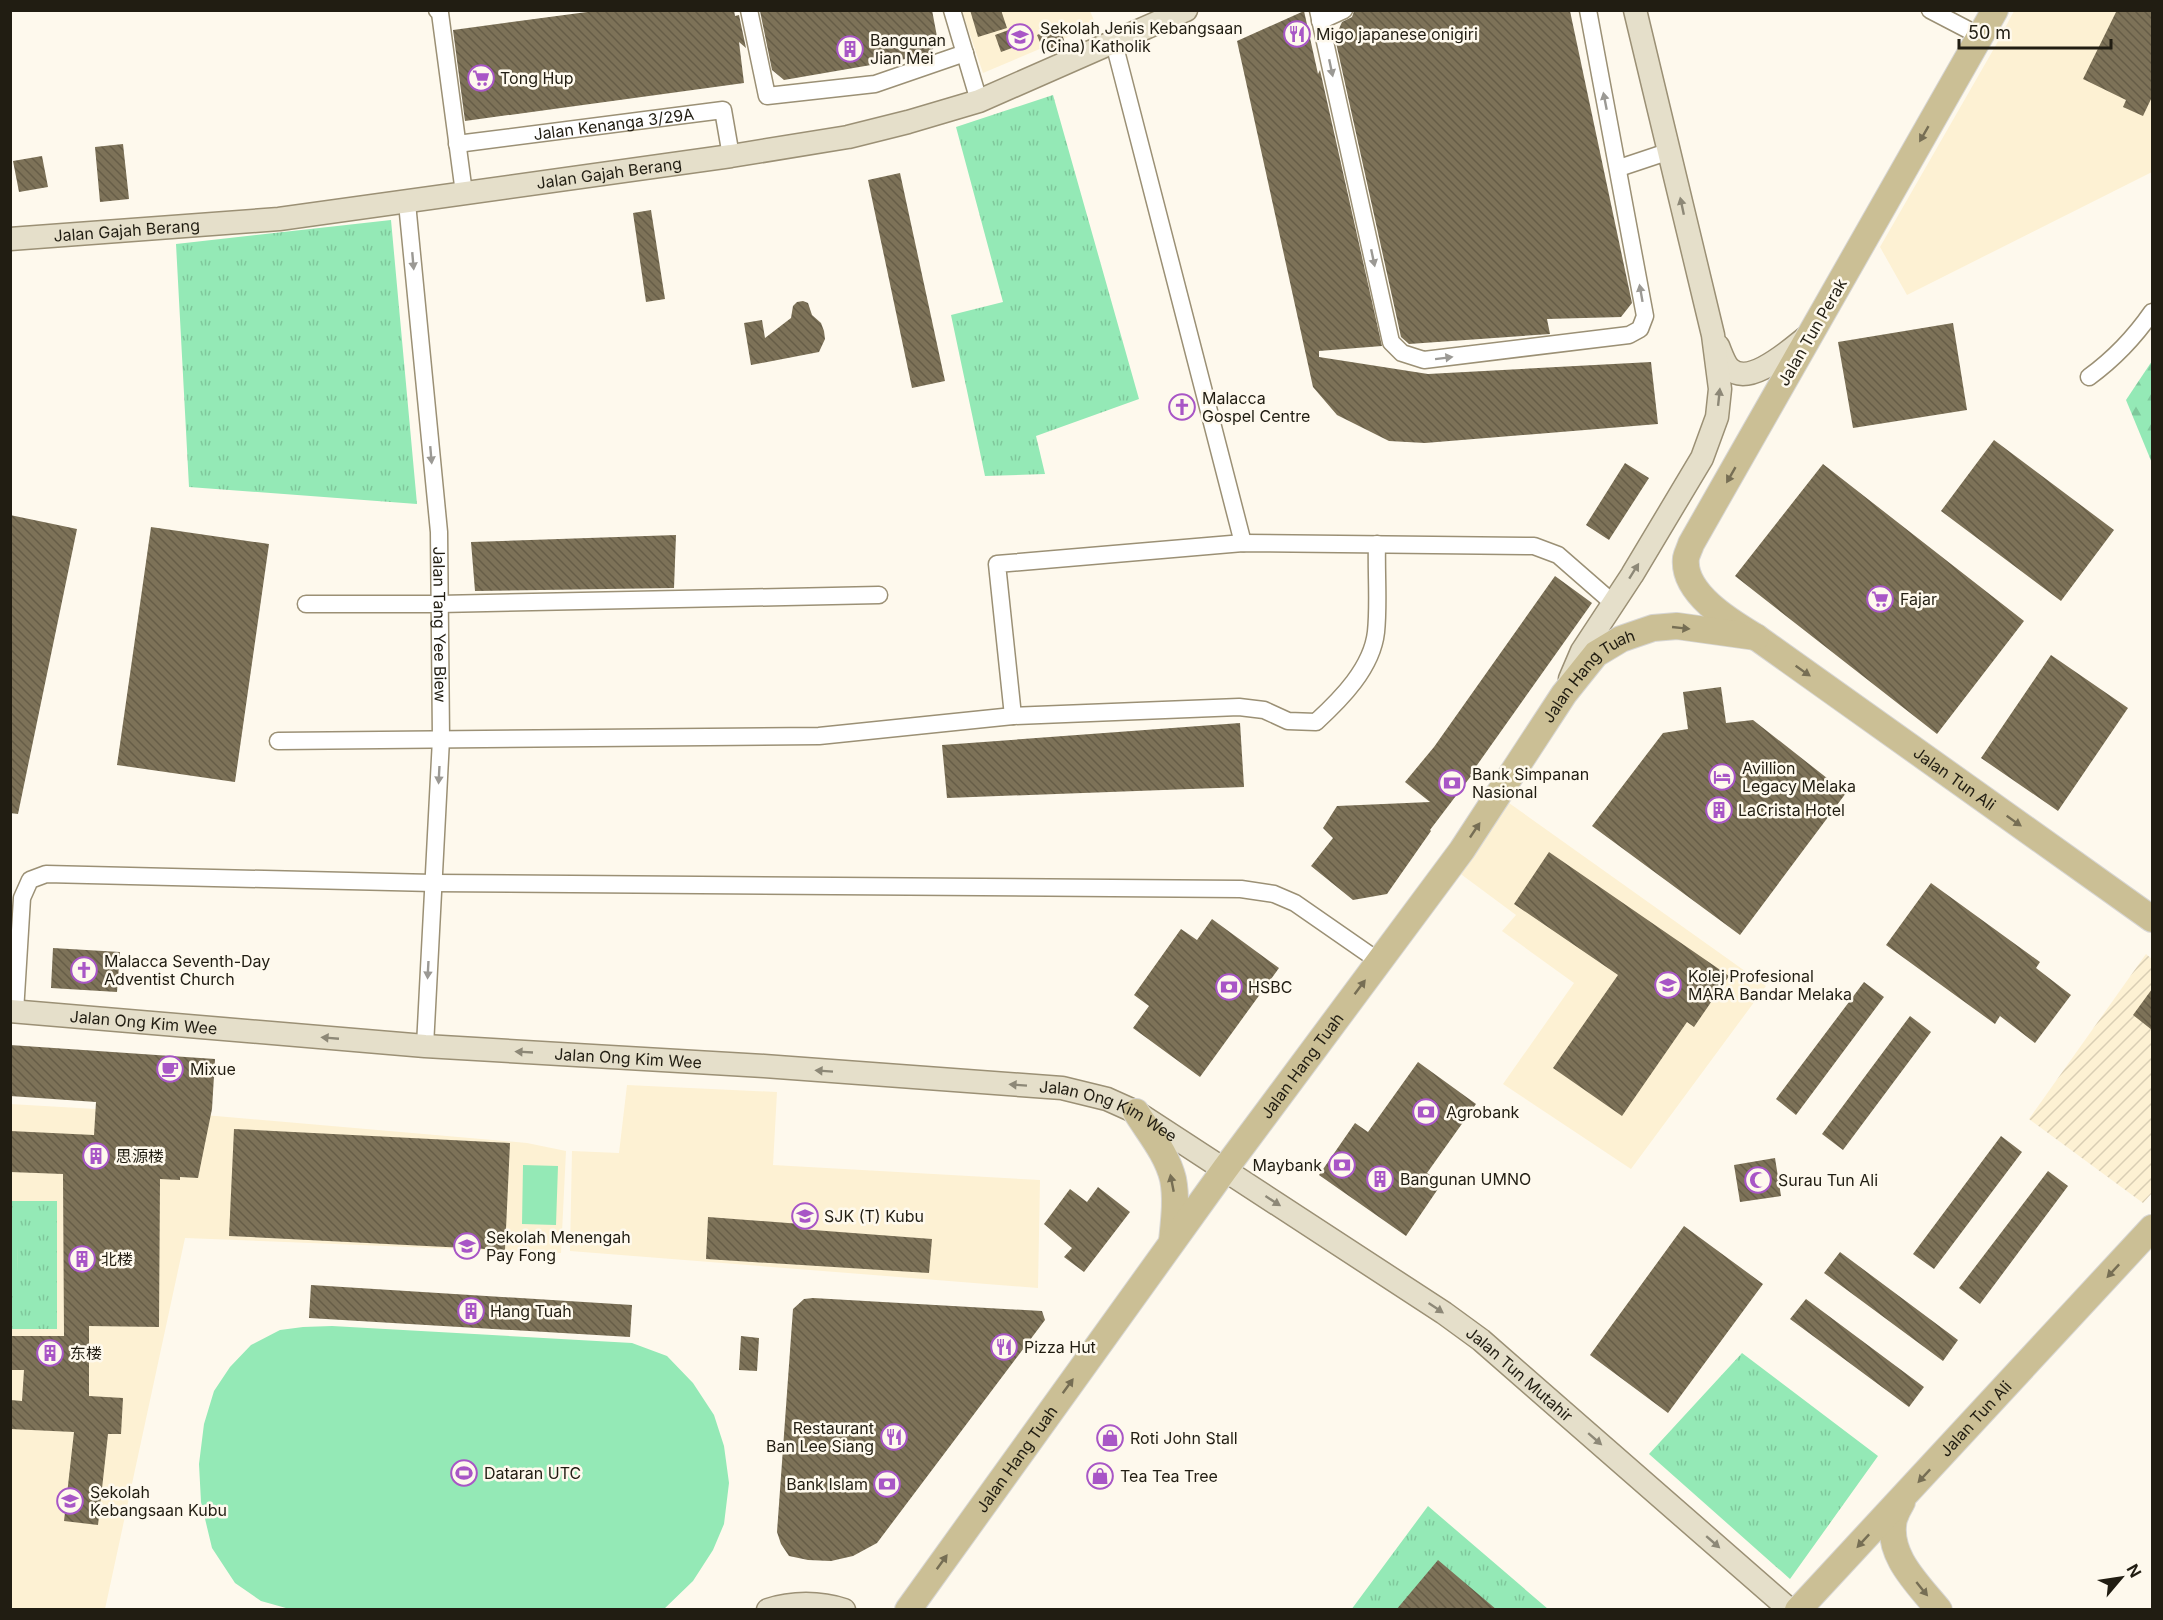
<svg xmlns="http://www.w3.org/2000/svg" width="2163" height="1620" viewBox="0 0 2163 1620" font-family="Inter,'Noto Sans SC',sans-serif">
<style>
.built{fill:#fdf1d3}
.industrial{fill:url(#industrial-furrows)}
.grass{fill:url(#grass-tufts)}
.forest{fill:url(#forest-firs)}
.park{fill:#94e9b6}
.building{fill:url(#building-back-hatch)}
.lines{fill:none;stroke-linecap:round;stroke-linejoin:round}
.street-casing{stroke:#9b9075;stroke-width:19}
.secondary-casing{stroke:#9b9075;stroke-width:25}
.primary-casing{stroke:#d7d6d4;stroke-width:28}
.street{stroke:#fff;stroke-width:16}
.secondary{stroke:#e5dfca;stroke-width:22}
.primary{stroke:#cbbf95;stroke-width:26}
.oneway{fill:#9b9994}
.oneway2{fill:#766e54}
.oneway3{fill:#8d8877}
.labels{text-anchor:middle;stroke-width:5;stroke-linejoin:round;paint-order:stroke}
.poi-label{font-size:16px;fill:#211d12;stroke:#fef9ed;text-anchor:start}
.street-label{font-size:16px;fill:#211d12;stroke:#fef9ed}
</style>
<defs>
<pattern id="industrial-furrows" width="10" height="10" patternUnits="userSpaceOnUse" patternTransform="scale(1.5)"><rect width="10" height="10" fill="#fdf1d3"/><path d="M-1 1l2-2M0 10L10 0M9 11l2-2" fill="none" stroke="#d9ceb4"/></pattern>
<pattern id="grass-tufts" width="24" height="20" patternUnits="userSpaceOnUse" patternTransform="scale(1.5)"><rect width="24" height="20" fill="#94e9b6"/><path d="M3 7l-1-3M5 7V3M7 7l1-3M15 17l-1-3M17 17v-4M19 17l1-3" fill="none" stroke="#7fc79b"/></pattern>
<pattern id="forest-firs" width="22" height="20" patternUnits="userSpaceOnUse" patternTransform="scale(1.5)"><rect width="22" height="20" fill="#94e9b6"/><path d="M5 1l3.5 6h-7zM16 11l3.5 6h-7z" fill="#7fc79b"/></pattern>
<pattern id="building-back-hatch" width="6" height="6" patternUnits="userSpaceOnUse" patternTransform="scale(1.5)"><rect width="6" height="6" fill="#7d7258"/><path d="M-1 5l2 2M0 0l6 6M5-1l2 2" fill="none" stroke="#665d47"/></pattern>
</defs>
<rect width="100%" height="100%" fill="#fef9ed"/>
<path class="built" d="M962,11H1090L1096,25L983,73Z
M2014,11H2152V172L1907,295L1880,247L1996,45Z
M1509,803L1766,986L1631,1169L1503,1084L1574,983L1502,931L1516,915L1458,872Z
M627,1085L777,1092L773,1165L1040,1180L1038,1288L570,1251L572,1151L619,1153Z
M10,1104L216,1116L527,1143L566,1151L561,1253L185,1238L105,1609H11Z"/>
<path class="industrial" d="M2146,954L2152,959V1193L2143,1203L2029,1119Z"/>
<path class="grass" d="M1053,95L1139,399L1036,436L1045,474L985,476L951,315L1003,302L956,127Z
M391,220L417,504L189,487L176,244Z
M11,1201H57V1329H11V1272H17L18,1222H11Z
M1742,1353L1878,1456L1790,1579L1649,1454Z
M1428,1506L1548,1609L1351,1610Z"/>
<path class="forest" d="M2152,361V463L2126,400Z"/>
<path class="park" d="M523,1165L558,1166L556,1225L522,1224Z
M11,1222H19L17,1272H11Z
M332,1326L632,1343L667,1356L693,1383L714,1415L724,1446L729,1483L724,1524L713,1550L693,1581L663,1610H293L261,1601L235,1583L212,1548L201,1502L199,1464L204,1424L214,1391L230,1367L251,1345L280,1330L303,1327Z"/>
<path class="building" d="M602,10H734L735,16L739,15L746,48L739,42L744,83L465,121L453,30Z
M763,10H932L938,42L929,54L923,56L784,80L772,70L760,11Z
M970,10H1001L1007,28L978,37Z
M2117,10H2152V97L2143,116L2123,107L2126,100L2083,79Z
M1304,11L1318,74L1320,70L1382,346L1319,351V357L1428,374L1651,362L1658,424L1425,443L1389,441L1337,415L1313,387L1237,41Z
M1354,11H1570L1632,303L1621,317L1547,319L1550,334L1409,344L1401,337L1335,38L1342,22L1352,17Z
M1059,25L1065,43L1044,52L1037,35Z
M1014,28L1020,45L1001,52L995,35Z
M123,144L129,199L100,202L95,147Z
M42,156L48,187L19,192L13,161Z
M900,173L945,381L912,388L868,180Z
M651,210L665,299L646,302L633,213Z
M803,301L808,303L812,315L821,323L824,331L825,339L819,352L751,365L744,323L762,320L765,338L791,318L793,306L797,302Z
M1953,323L1967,410L1853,428L1838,342Z
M1994,440L2114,530L2061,601L1941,511Z
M1625,463L1649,478L1609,540L1586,525Z
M1823,464L2024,621L1937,734L1735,576Z
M10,515L77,529L18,814L10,813Z
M151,527L269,544L235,782L117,765Z
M676,535L674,588L475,591L471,542Z
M1555,576L1592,603L1470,775L1471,776L1430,830L1431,831L1387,894L1353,900L1311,866L1333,838L1323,828L1337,806L1430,802L1405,782L1434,747Z
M2051,655L2128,708L2058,811L1981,758Z
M1721,687L1726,723L1753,720L1846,793L1740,935L1592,826L1663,733L1688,729L1683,692Z
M1240,723L1244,787L947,798L942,745Z
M1549,852L1729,976L1694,1027L1687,1022L1622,1116L1553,1068L1618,975L1514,904Z
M1931,883L2040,962L2036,968L2071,995L2035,1043L2000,1016L1995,1024L1886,945Z
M1212,919L1279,968L1200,1077L1133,1028L1149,1006L1134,995L1181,929L1197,940Z
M53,948L120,952L117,992L51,988Z
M1864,982L1884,997L1796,1115L1776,1099Z
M2152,989V1030L2133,1015Z
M1910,1016L1931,1032L1843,1150L1822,1134Z
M10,1045L215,1059L212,1109L198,1178L180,1177V1180L160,1179L159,1327L89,1326V1396L123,1398L121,1434H108L98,1525L64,1521L74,1432L10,1429V1400L22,1401L24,1370H10V1336H64L63,1174L10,1172V1131L94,1135L96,1102L10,1096Z
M1418,1062L1476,1104L1427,1173L1442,1183L1406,1236L1319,1175L1355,1123L1368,1132Z
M234,1129L510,1143L505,1250L229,1236Z
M2001,1136L2022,1152L1934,1269L1913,1254Z
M1775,1158L1781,1196L1740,1202L1734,1165Z
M2048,1171L2068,1186L1980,1304L1959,1288Z
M1098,1187L1130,1212L1084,1272L1064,1257L1072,1248L1044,1224L1070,1189L1087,1202Z
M708,1217L801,1224L800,1229L932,1239L929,1273L706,1259Z
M1684,1226L1763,1284L1668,1413L1590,1355Z
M1840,1252L1958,1340L1943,1361L1824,1273Z
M311,1285L632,1305L630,1337L309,1318Z
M813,1298L1042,1311L1045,1320L877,1543L853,1556L831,1561L808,1560L789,1556L781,1544L777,1532L793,1309L804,1299Z
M1806,1299L1924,1387L1909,1407L1790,1319Z
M741,1336L759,1338L757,1371L739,1370Z
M1438,1560L1497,1610H1396Z"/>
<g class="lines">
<g class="street-casing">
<g id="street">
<path d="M437,10L440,13L464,193"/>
<path d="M749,10L767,96L875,84L965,53"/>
<path d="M952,10L979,101"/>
<path d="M1318,10L1391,342L1402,353L1424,360L1629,335L1640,329L1645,316L1588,10"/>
<path d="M1930,10L1980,36"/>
<path d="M1320,21L1344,10"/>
<path d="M1114,43L1243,543"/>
<path id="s1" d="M457,144L723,110L731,156"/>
<path d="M1619,168L1670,151"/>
<path id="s2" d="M407,203L439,532L441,739L425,1046"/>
<path d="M2089,377C2115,358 2134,338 2152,312"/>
<path d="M306,604H439L879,595"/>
<path d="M1013,716L997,564L1243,543L1534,546L1558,555L1613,603"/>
<path d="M278,741L819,736L1013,716L1239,707L1264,710L1288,721L1316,722C1341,699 1372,668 1376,632C1379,603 1376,573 1377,544"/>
<path d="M15,1012L22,898L30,880L46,874L433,883L1241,889L1274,894L1295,903L1380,962"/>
</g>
</g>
<g class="secondary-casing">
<g id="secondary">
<path id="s3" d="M10,239L279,219L731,156L848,137L908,122L979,101L1186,10"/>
<path d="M1718,346C1721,353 1724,363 1729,368C1749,389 1792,348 1808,336"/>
<path d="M1570,679L1582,651L1632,575L1702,458L1717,417L1720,389L1713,335L1635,10"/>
<path id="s4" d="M10,1011L425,1046L764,1066L1062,1088L1107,1099L1136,1112L1444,1313L1481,1340L1790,1610"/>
<path d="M768,1610C792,1602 820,1602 844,1610"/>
</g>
</g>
<g class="primary-casing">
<g id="primary">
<path id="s5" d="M1995,10L1691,544C1690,548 1687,553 1686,558C1682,593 1731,622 1756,637L2152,919"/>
<path d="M1136,1112C1149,1133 1167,1154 1173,1179C1177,1199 1174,1221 1172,1241"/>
<path d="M1902,1502C1899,1507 1896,1513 1894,1519C1886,1555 1918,1584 1939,1610"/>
<path id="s6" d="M908,1610L1225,1169L1462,850L1564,694L1596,654L1621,639L1653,628L1677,626L1756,637"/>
<path id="s7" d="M1798,1610L2152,1228"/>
</g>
</g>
<use href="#street" class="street"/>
<use href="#secondary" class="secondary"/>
<use href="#primary" class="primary"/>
</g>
<defs><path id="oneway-solid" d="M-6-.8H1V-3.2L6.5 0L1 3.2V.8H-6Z" transform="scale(1.5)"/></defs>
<g class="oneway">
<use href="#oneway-solid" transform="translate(1331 68) rotate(78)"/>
<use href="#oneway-solid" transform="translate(1605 101) rotate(-101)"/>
<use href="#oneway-solid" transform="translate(1373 258) rotate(78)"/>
<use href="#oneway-solid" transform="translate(413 261) rotate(85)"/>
<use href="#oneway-solid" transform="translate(1641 293) rotate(-100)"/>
<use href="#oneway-solid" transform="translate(1444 358) rotate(-7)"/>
<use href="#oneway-solid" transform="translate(431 455) rotate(85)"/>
<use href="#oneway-solid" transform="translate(439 775) rotate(93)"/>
<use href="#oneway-solid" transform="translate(428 970) rotate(93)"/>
</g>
<g class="oneway2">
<use href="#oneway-solid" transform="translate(1924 134) rotate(120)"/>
<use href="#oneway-solid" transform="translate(1731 475) rotate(120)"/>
<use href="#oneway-solid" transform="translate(1681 628) rotate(6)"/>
<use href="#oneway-solid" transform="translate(1803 671) rotate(35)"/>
<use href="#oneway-solid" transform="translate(2014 821) rotate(35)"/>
<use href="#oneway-solid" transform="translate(1475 830) rotate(-56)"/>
<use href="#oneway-solid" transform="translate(1360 987) rotate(-53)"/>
<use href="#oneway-solid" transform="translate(1172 1183) rotate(-101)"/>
<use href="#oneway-solid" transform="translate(2113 1271) rotate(133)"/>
<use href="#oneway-solid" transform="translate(1068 1386) rotate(-54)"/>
<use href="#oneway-solid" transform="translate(1924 1476) rotate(133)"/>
<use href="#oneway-solid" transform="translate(1863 1541) rotate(133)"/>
<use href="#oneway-solid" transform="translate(942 1562) rotate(-54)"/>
<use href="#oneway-solid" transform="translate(1922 1589) rotate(51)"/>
</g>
<g class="oneway3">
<use href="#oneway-solid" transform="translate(1682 206) rotate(-102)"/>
<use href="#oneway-solid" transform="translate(1719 397) rotate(-84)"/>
<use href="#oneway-solid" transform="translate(1634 571) rotate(-58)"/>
<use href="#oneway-solid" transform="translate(330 1038) rotate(-175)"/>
<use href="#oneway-solid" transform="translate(524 1052) rotate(-177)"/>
<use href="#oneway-solid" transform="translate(824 1071) rotate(-176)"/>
<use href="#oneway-solid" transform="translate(1018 1085) rotate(-176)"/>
<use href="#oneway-solid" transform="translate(1273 1201) rotate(33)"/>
<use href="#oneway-solid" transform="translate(1436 1308) rotate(34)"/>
<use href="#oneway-solid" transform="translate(1595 1439) rotate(41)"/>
<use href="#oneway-solid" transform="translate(1713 1542) rotate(41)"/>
</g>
<defs>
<g id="restaurant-ring" transform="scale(1.35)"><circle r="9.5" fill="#fef9ed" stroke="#a856c6" stroke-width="1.5"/><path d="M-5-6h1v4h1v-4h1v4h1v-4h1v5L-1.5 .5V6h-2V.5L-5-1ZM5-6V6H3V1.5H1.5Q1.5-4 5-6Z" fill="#a856c6"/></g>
<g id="school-ring" transform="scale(1.35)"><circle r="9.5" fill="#fef9ed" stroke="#a856c6" stroke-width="1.5"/><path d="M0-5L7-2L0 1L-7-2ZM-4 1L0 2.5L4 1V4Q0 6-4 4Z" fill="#a856c6"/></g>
<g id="building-ring" transform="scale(1.35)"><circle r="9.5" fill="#fef9ed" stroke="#a856c6" stroke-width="1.5"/><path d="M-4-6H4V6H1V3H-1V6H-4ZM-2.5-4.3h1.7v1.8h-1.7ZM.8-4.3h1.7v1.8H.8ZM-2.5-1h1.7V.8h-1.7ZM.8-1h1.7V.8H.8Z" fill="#a856c6"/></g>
<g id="supermarket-ring" transform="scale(1.35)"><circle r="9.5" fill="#fef9ed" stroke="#a856c6" stroke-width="1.5"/><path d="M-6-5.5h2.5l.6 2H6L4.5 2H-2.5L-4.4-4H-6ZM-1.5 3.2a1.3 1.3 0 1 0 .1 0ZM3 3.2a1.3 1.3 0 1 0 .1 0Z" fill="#a856c6"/></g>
<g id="church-ring" transform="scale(1.35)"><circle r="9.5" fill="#fef9ed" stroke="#a856c6" stroke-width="1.5"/><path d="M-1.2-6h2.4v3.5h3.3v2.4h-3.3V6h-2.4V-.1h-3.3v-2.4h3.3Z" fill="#a856c6"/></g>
<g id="hotel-ring" transform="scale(1.35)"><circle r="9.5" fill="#fef9ed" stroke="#a856c6" stroke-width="1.5"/><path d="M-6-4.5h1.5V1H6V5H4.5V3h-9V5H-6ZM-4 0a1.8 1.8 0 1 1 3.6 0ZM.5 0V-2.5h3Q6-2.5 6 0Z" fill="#a856c6"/></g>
<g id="bank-ring" transform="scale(1.35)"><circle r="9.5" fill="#fef9ed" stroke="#a856c6" stroke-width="1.5"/><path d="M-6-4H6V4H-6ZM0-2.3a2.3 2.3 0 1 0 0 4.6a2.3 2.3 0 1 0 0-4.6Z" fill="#a856c6"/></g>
<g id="university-ring" transform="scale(1.35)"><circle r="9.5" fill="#fef9ed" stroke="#a856c6" stroke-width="1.5"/><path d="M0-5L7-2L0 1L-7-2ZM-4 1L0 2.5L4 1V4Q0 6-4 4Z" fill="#a856c6"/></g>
<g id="cafe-ring" transform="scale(1.35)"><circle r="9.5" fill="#fef9ed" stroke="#a856c6" stroke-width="1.5"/><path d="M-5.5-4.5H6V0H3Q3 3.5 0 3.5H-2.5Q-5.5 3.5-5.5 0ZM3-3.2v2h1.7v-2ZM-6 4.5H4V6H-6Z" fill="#a856c6"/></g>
<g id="mosque-ring" transform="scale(1.35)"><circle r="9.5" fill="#fef9ed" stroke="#a856c6" stroke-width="1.5"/><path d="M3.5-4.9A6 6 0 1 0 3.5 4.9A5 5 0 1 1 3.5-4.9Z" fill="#a856c6"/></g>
<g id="shop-ring" transform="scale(1.35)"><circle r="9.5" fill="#fef9ed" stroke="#a856c6" stroke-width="1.5"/><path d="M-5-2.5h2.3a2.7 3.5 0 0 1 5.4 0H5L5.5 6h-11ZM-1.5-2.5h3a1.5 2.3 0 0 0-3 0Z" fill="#a856c6"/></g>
<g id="stadium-ring" transform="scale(1.35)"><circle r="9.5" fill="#fef9ed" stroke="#a856c6" stroke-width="1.5"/><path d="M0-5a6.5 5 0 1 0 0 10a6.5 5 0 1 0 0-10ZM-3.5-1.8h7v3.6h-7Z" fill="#a856c6"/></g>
</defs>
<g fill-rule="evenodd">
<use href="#restaurant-ring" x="1297" y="34"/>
<use href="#school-ring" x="1020" y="37"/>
<use href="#building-ring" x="850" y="49"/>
<use href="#supermarket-ring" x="481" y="78"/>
<use href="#church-ring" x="1182" y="407"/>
<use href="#supermarket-ring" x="1880" y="599"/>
<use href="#hotel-ring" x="1722" y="777"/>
<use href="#bank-ring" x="1452" y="783"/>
<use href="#building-ring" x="1719" y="810"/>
<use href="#church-ring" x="84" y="970"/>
<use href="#university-ring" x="1668" y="985"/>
<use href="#bank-ring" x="1229" y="987"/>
<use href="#cafe-ring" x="170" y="1069"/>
<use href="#bank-ring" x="1426" y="1112"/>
<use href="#building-ring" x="96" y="1156"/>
<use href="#bank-ring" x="1342" y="1165"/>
<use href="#building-ring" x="1380" y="1179"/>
<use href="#mosque-ring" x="1758" y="1180"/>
<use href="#school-ring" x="805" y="1216"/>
<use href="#school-ring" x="467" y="1246"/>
<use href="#building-ring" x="82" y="1259"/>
<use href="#building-ring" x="471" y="1311"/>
<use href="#restaurant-ring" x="1004" y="1347"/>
<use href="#building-ring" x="50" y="1353"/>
<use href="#restaurant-ring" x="894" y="1437"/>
<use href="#shop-ring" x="1110" y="1438"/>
<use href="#stadium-ring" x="464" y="1473"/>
<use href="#shop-ring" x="1100" y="1476"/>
<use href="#bank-ring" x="887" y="1484"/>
<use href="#school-ring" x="70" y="1501"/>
</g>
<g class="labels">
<g class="poi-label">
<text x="1040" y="34">Sekolah Jenis Kebangsaan<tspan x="1040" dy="18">(Cina) Katholik</tspan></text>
<text x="1316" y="40">Migo japanese onigiri</text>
<text x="870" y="46">Bangunan<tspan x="870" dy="18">Jian Mei</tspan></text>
<text x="500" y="84">Tong Hup</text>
<text x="1202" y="404">Malacca<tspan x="1202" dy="18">Gospel Centre</tspan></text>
<text x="1900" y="605">Fajar</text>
<text x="1742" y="774">Avillion<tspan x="1742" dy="18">Legacy Melaka</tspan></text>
<text x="1472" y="780">Bank Simpanan<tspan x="1472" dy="18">Nasional</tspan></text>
<text x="1738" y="816">LaCrista Hotel</text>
<text x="104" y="967">Malacca Seventh-Day<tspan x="104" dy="18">Adventist Church</tspan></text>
<text x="1688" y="982">Kolej Profesional<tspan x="1688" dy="18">MARA Bandar Melaka</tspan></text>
<text x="1248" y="993">HSBC</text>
<text x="190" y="1075">Mixue</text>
<text x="1446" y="1118">Agrobank</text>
<text x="116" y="1162">思源楼</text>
<text x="1322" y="1171" text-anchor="end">Maybank</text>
<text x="1400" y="1185">Bangunan UMNO</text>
<text x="1778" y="1186">Surau Tun Ali</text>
<text x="824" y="1222">SJK (T) Kubu</text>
<text x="486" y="1243">Sekolah Menengah<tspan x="486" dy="18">Pay Fong</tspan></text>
<text x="101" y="1265">北楼</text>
<text x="490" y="1317">Hang Tuah</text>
<text x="1024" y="1353">Pizza Hut</text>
<text x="70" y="1359">东楼</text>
<text x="874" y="1434" text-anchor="end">Restaurant<tspan x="874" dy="18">Ban Lee Siang</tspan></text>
<text x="1130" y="1444">Roti John Stall</text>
<text x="484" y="1479">Dataran UTC</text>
<text x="1120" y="1482">Tea Tea Tree</text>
<text x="868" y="1490" text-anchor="end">Bank Islam</text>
<text x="90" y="1498">Sekolah<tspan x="90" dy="18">Kebangsaan Kubu</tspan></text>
</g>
<g class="street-label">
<text dy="6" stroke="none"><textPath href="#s1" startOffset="158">Jalan Kenanga 3/29A</textPath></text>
<text dy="6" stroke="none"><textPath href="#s3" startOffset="603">Jalan Gajah Berang</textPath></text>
<text dy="6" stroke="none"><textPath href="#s3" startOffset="117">Jalan Gajah Berang</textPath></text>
<text transform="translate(1812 332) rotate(-60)" y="6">Jalan Tun Perak</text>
<text dy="6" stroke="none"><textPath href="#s2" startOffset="423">Jalan Tang Yee Biew</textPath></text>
<text dy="6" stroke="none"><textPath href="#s6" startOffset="1158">Jalan Hang Tuah</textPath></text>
<text dy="6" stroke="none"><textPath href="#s5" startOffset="984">Jalan Tun Ali</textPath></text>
<text dy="6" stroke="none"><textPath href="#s4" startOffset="134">Jalan Ong Kim Wee</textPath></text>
<text dy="6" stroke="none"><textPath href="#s4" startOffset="620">Jalan Ong Kim Wee</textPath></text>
<text dy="6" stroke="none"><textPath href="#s6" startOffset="672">Jalan Hang Tuah</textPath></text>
<text dy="6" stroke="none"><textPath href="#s4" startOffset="1106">Jalan Ong Kim Wee</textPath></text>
<text dy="6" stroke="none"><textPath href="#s4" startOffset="1598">Jalan Tun Mutahir</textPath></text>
<text dy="6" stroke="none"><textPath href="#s7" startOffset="261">Jalan Tun Ali</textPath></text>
<text dy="6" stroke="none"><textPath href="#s6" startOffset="186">Jalan Hang Tuah</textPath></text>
</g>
</g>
<rect width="2163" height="1620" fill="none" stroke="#211d12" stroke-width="24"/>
<g transform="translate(2121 1578) rotate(61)" stroke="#fef9ed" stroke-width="4.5" paint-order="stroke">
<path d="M0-4.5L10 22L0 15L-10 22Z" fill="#211d12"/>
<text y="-9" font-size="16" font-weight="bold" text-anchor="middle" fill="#211d12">N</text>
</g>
<path d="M1959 39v9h152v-9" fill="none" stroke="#211d12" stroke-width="3"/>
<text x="1968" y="39" font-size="18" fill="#211d12" stroke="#fef9ed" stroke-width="4.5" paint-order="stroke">50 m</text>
</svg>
